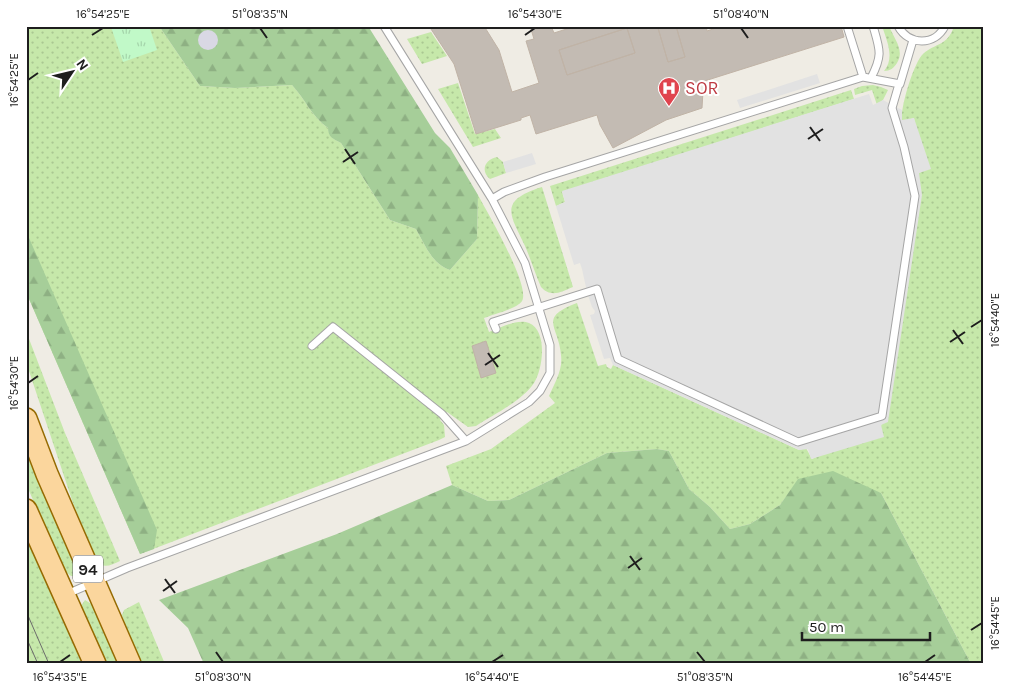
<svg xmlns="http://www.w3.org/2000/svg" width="1009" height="690" viewBox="0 0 1009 690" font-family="Karla,sans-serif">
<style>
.grass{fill:url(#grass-dots)}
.forest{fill:url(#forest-firs)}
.park{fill:url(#park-tufts)}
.parking{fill:#e2e2e2}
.plaza{fill:#d9d8e4}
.building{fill:#c3bbb3;stroke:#c0b3a6;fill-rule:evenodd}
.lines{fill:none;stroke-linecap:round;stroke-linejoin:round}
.lane-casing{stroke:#a5a5a5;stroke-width:9}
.primary-casing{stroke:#966b02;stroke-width:24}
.lane{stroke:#fff;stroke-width:7}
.primary{stroke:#fbd69d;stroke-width:21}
.tram{stroke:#6c6c6c;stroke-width:1}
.ticks{fill:none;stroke:#1e1e1e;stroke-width:2}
.labels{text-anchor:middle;stroke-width:4;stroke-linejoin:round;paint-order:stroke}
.shield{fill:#fff;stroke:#626262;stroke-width:1}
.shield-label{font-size:16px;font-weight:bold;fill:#1e1e1e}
.health-label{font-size:18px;fill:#be3a42;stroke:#fff;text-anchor:start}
.neatline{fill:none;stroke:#1e1e1e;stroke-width:2}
.ticks-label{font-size:12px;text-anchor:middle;fill:#1e1e1e}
</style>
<defs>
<pattern id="grass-dots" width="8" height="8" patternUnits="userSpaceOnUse" patternTransform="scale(1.25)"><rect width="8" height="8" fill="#c6e8aa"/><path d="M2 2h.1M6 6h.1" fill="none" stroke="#aac792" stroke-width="1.8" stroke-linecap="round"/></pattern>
<pattern id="forest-firs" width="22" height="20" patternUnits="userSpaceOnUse" patternTransform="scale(1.25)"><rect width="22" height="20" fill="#a6ce99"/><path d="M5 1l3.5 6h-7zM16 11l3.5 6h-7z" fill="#8eb083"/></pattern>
<pattern id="park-tufts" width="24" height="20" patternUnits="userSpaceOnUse" patternTransform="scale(1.25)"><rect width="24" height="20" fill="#c1f9c8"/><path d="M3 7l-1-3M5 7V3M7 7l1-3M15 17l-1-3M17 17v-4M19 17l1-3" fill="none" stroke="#a5d5ab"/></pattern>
</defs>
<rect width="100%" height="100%" fill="#efece4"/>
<path class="grass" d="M26,26H159L200,86L235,88L292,85C305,99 312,117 328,128C329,137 333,139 341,143L390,220L416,229C425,245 432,264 450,270L477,239L478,195C487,212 531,286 522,301C517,309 493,314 484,318L489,332C500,328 518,318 529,323C548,331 543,369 534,383C522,401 494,414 476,426L468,427L447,412L440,420L444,425L445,437L439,440L140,554L26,292Z
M882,26H889C894,39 905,50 897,63C894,68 890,71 884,71C895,58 887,41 882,26Z
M954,26H983V664H971L881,493L799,479L780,505L750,524L730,529L710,507L689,489L669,451L657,449L607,453L509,500L488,501L452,485L446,466L491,449L555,403L549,396C555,382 563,370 561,355C559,326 537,318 577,303L598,366L606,364L607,367L611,369L613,365L799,450L806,448L812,459L881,427L919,173L921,172L914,118L904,121L902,120C900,108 914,62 923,54C935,43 948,46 954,26Z
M431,32L447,56L422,64L407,39Z
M458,83L475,134L495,129L501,138L473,147L438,89Z
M873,85L881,87L888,90L883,100L877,105L872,90L855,95L854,89L862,86Z
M851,90L854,99L562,192L565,202L556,206L550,186Z
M497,157L503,162L506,173L490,179C480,171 485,159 497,157Z
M542,187L573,287C561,292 551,298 541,287C535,273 531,260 525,246C510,214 498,201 542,187Z
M26,331L65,433L120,561C111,565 103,570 96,560L73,503L26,362Z
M26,453L75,565L76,570L74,576H71L64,570L26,484Z
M26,537L82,664H26Z
M85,600L93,605L119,664H105L82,610L81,606Z
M139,602L165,664H139L122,615L124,610Z"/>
<path class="forest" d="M159,26H368L435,133L450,148L478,195L477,239L450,270C432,264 425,245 416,229L390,220L341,143C333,139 328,137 328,128C312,117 305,99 292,85L235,88L200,86Z
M26,231L157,530L154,549L140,554L26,292Z
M657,449L669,451L689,489L710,507L730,529L750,524L780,505L798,479L833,471L881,493L971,664H204L188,628L159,600L337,534L452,485L488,501L509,500L607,453Z"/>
<path class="park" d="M113,26H149L157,50L123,62L111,27Z"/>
<path class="parking" d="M817,74L820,83L740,108L737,100Z
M869,94L873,105L883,100L902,110V120L914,118L931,169L919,173L922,195L888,422L881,425L884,437L811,459L808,449L799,450L613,365L610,358L604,359L590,315L594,314L595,311L592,307L587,292L582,269L580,263L574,265L556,206L565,202L562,191Z
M532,153L536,164L506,173L503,162Z"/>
<path class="plaza" d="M198 40a10 10 0 1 1 20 0a10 10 0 1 1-20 0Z"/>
<path class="building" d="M429,26H484L499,50L512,92L539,83L526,41L534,39L530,26H551L554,33L576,26H664L658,28L668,62L685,57L676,26H706L707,31L722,26H841L844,37L695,84L698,92L703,91L702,108L666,120L613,148L600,125L597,115L536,134L530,115L521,118V120L476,134L454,64ZM627,28L635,53L567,75L559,50Z
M664,26H676L685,57L668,62L658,28Z
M627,28L635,53L567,75L559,50Z
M486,341L496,373L481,378L472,346Z"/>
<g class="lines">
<g class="lane-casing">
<path id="lane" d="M847,26L863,77
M898,26C909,46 935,46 945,26
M871,78C883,55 880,50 873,26
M492,199L504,192L545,177L863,77L900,84L913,40
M496,329L493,322L597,289L618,359L798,442L882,416L915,196L904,147L892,108L899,84
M312,346L333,327L442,414L466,441
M67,594L127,568L466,441L529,402L540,391L550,373V345L525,263L492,199L384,26"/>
</g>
<g class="primary-casing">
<path id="primary" d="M26,419L47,474L130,664
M26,510L95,664"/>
</g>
<use href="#lane" class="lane"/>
<use href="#primary" class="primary"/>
<path class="tram" d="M26,611L49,664
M26,637L38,664"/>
</g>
<path class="ticks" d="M260,28L267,38M741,28L748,38M92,35L103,28M525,35L535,28M28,80L38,73M810,127L820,141M808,139L823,129M345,149L355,164M343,162L358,152M971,327L982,320M953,330L963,344M950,342L965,332M488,353L498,367M485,365L500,355M28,383L38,376M630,556L640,570M628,568L642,558M165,579L175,593M163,591L177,581M971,630L982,623M216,652L223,662M697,652L705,662M60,662L70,655M492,662L503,655M925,662L935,655"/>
<defs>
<g id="hospital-pin" transform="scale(1.125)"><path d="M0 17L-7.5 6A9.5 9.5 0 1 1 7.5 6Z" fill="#e0444e" stroke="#fff"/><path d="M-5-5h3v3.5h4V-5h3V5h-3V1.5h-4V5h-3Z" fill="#fff"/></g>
</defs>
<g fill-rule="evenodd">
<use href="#hospital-pin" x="669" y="88"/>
</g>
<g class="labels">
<rect class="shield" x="73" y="555.5" width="30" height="27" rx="4"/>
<g class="shield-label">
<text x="88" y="575">94</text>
</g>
<g class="health-label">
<text x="685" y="94">SOR</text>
</g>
</g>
<rect width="1009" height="690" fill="none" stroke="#ffffff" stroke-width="55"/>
<g transform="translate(72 72) rotate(55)" stroke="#ffffff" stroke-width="4" paint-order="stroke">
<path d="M0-4L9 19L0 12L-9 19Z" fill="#1e1e1e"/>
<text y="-8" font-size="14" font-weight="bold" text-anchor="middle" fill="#1e1e1e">N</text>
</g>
<path d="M802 632v8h128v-8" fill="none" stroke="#1e1e1e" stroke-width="2.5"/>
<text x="809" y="632" font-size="15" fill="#1e1e1e" stroke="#ffffff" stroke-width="4" paint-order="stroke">50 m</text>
<rect x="28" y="28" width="954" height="634" class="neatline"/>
<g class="ticks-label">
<text x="103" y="18">16°54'25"E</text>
<text x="260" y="18">51°08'35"N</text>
<text x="535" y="18">16°54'30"E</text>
<text x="741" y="18">51°08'40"N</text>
<text transform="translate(14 80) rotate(-90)" y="4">16°54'25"E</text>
<text transform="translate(995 320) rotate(-90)" y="4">16°54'40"E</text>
<text transform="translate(14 383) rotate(-90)" y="4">16°54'30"E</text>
<text transform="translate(995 623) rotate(-90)" y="4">16°54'45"E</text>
<text x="60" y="681">16°54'35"E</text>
<text x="223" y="681">51°08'30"N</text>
<text x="492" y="681">16°54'40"E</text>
<text x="705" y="681">51°08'35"N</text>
<text x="925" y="681">16°54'45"E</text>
</g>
</svg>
